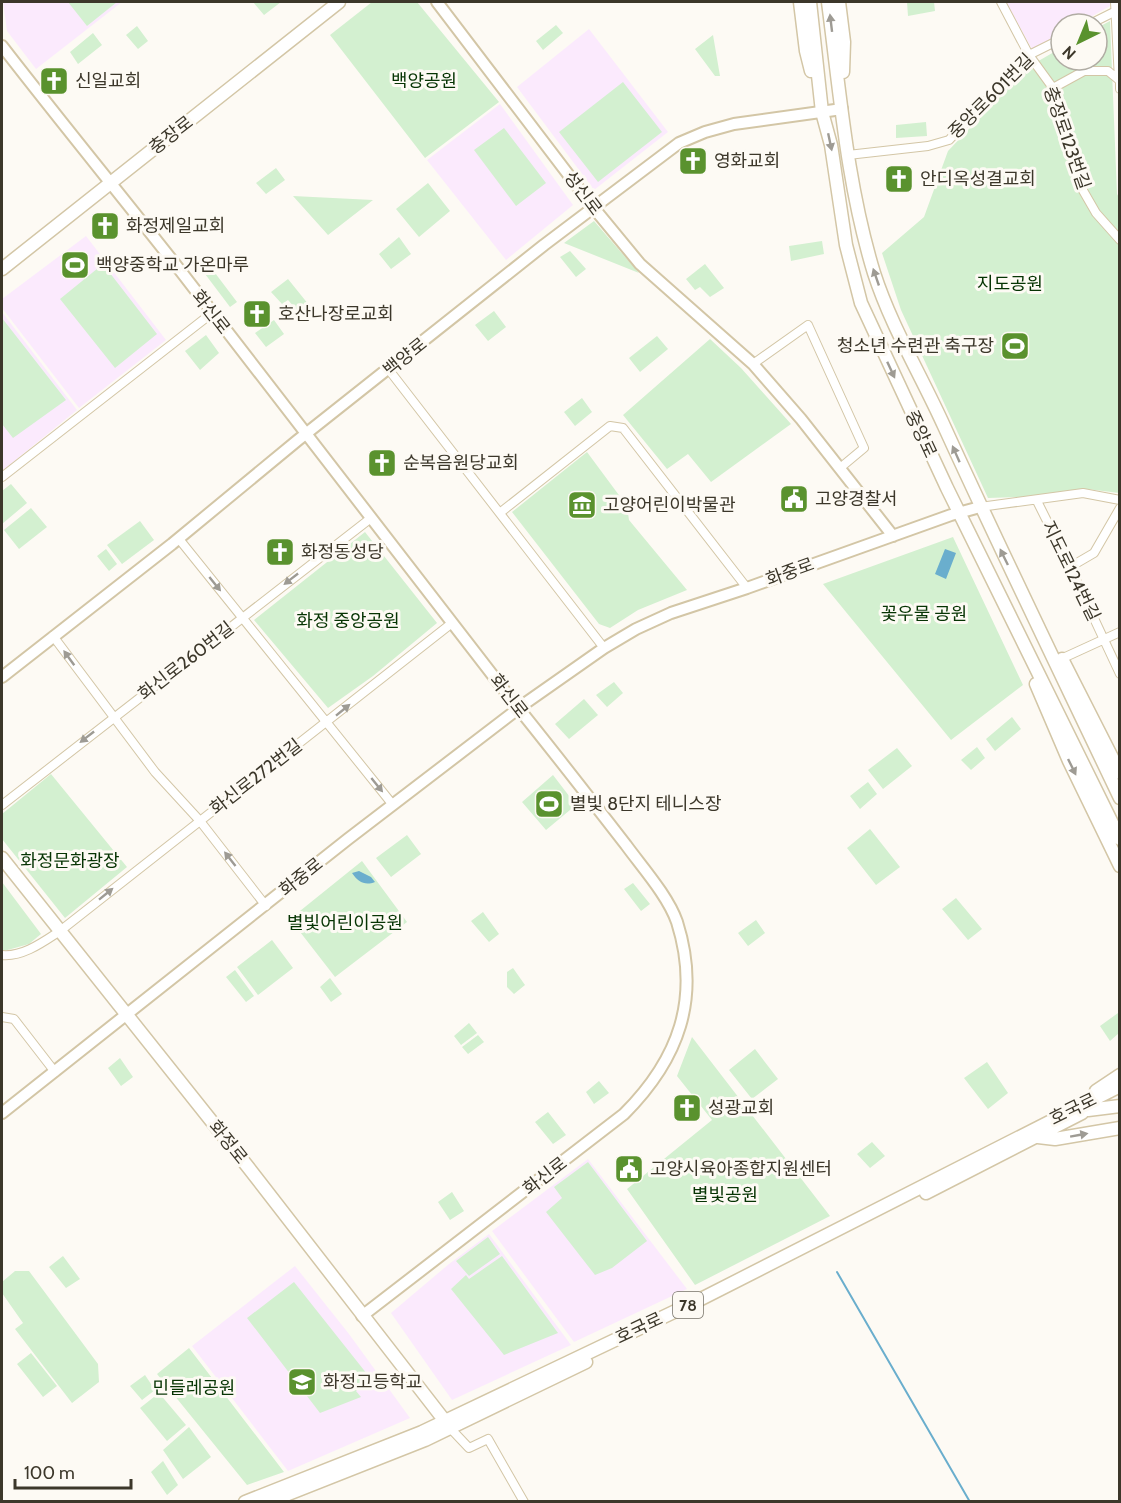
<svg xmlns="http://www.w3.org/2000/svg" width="1121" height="1503" font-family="Cabin,'Noto Sans KR',sans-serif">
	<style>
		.education { fill: #fbeafd }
		.green { fill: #d3f0d0 }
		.water { fill: #6aaecd }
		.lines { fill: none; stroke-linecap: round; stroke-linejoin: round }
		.stream { stroke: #6aaecd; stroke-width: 2 }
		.street-casing { stroke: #d3c6a6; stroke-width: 10 }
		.secondary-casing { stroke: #d3c6a6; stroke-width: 14 }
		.primary-casing { stroke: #d3c6a6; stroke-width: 15 }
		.street { stroke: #fff; stroke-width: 8 }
		.secondary { stroke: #fff; stroke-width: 10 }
		.primary { stroke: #fff; stroke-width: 12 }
		.oneway { fill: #9e9b94 }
		.labels { text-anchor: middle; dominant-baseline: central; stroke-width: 6; stroke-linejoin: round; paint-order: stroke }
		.shield { fill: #fdfaf4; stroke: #767267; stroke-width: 1.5 }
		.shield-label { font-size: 16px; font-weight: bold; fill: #3c372a }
		.poi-label { font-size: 18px; fill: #3c372a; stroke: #fdfaf4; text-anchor: start }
		.park-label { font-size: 18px; fill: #063403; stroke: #fdfaf4 }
		.street-label { font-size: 18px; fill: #3c372a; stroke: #fdfaf4 }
	</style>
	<rect width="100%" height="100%" fill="#fdfaf4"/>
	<!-- education -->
	<path class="education" d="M3 2H122L36 69 7 31Z
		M1006 2H1110V6L1078 24H1061V33L1032 49Z
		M589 29 668 132 594 190 517 87Z
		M500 104 573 205 506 260 427 160Z
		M86 236 166 340 79 408 2 308V299Z
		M2 312 77 410 2 471Z
		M588 1159 687 1289 574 1342 492 1231Z
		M489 1234 571 1345 452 1400 391 1313 449 1264Z
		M295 1266 349 1334 410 1418 288 1471 192 1346Z"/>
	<!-- green -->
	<path class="green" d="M68 2H117L87 26Z
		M253 2H281L264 15Z
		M372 2H417L499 102 425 158 330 35Z
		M907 2H934L935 11 908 16Z
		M1110 21 1117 194 1120 199 1119 493 1087 489 1022 497 988 498 901 310 882 253 924 217 948 151 1028 67 1061 48V60H1097V28Z
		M556 25 563 33 543 50 536 41Z
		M137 26 148 41 138 49 126 35Z
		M93 33 102 45 78 64 70 52Z
		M713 35 720 76H715L695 49Z
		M623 82 662 132 598 182 559 132Z
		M926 122 927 136 896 138V125Z
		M504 128 546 183 516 206 474 150Z
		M276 168 285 180 266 194 256 183Z
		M428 183 450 211 419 237 396 209Z
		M293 196 373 200 328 235Z
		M594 221 639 273 564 243Z
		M399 237 411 254 391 269 379 254Z
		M822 241 824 254 791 261 789 246Z
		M570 251 586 269 576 277 560 257Z
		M206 261 237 302 230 307 199 266Z
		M103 264 157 334 115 368 60 299Z
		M705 264 724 288 710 297 700 287 695 290 686 279Z
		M288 279 313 310 303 317 288 300 282 304 271 292Z
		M494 311 506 327 488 341 475 325Z
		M2 318 66 400 13 438 2 424Z
		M274 320 284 334 266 347 255 333Z
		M206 335 219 353 200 370 185 351Z
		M657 336 668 349 640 372 629 358Z
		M710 339 741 368 791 424 711 482 688 454 667 469 623 415Z
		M582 398 592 412 575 426 564 412Z
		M587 452 627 506 629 520 687 590 638 610 610 628 599 624 512 512Z
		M11 484 27 503 2 524V491Z
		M31 508 47 527 19 549 4 530Z
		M140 521 154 540 122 564 107 545Z
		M365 532 437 623 373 676 328 708 254 620Z
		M953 537 1023 685 951 740 823 584Z
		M106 549 117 564 109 571 97 556Z
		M614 682 623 693 607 707 596 695Z
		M584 699 598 715 569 739 555 724Z
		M1012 717 1021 729 995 751 986 739Z
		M977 747 985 758 971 770 961 760Z
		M897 748 912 766 883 789 868 770Z
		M51 774 127 867 65 918 2 839V814Z
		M553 775 576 805 546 830 522 802Z
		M868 782 877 794 860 809 850 796Z
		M870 829 900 867 876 885 847 848Z
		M407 835 421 854 391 877 376 858Z
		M362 861 407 922 335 977 290 919Z
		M2 882 41 934 29 944 4 951 2 950Z
		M633 883 650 904 641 911 624 889Z
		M956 898 982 929 968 940 942 909Z
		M483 912 499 934 489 942 471 921Z
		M756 920 765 933 748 946 738 933Z
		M272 940 293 968 258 995 237 967Z
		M513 968 525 985 514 994 507 987V972Z
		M235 970 254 996 246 1002 226 977Z
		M330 978 342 994 331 1002 320 987Z
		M1118 1013 1119 1033 1110 1041 1100 1026Z
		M469 1023 477 1033 461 1045 454 1036Z
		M478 1035 484 1042 468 1054 462 1047Z
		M692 1037 830 1216 695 1285 627 1189 712 1120 677 1076Z
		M755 1049 778 1079 752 1099 729 1070Z
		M120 1058 133 1077 121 1086 108 1068Z
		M987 1062 1008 1093 988 1109 964 1078Z
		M599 1081 609 1093 594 1104 586 1092Z
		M548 1112 566 1135 553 1144 535 1122Z
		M872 1142 885 1156 870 1168 857 1154Z
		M588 1162 647 1241 612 1268 595 1275 546 1212 562 1198 554 1187Z
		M452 1192 464 1211 450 1220 438 1202Z
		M488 1237 500 1254 469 1276 456 1261Z
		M63 1256 80 1279 66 1288 49 1267Z
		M502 1256 558 1333 504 1355 451 1289 466 1275 469 1279Z
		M15 1271H29L98 1364 99 1382 72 1403 15 1329 23 1323 2 1293V1282Z
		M294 1282 371 1379 356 1391 361 1397 320 1413 247 1318Z
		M189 1348 284 1472 247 1485 157 1374Z
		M31 1353 57 1386 43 1397 17 1364Z
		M145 1375 155 1390 142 1400 130 1386Z
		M159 1393 186 1425 167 1441 140 1408Z
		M189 1427 211 1457 183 1479 163 1450Z
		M163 1461 178 1485 167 1495 151 1472Z"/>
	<!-- water -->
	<path class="water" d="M945 549 956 553 946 579 935 574Z
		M359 871 371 877 375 882C365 886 358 882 352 873Z"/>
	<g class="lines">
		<!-- stream -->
		<path class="stream" d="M837 1272 970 1502"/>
		<!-- street casing -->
		<g class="street-casing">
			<path id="street" d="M1001 2 1029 55 1053 88 1063 117 1077 180 1096 213 1120 240
				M1115 2 1119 80
				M1090 24 1116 11
				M1120 80V89
				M1053 88 1084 71H1108L1119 80
				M848 155 928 146 949 140 1029 55 1061 39
				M753 364 808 325 864 448 840 468
				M389 370 604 648
				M2 477 212 313
				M1037 501 1070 567 1120 674
				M980 507 1083 493 1120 500
				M501 512 610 426 623 428 747 588
				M179 539 393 805
				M1070 567 1094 553 1120 508
				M53 636 155 772 200 821 266 906
				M1061 659 1120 632
				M2 805 371 518
				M2 955C23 957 43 942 60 931L452 623
				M2 1017 14 1019 55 1072
				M451 1429 469 1448 488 1439 524 1502"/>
		</g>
		<!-- secondary casing -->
		<g class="secondary-casing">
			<path id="secondary" d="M437 2 593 207 640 264 753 364 801 419 893 536
				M2 46C60 121 120 194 179 269 290 412 400 556 511 699 550 747 588 796 626 845 642 867 668 896 677 922 701 998 679 1059 624 1114L362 1316
				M2 677 172 544 298 440 544 245 679 143 705 132 734 124 842 109
				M2 1113 348 839 527 702 604 648 636 629 671 613 747 588 951 515 980 507"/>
		</g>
		<!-- primary casing -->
		<g class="primary-casing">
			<path id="primary" d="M800 2 806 51 811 71
				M810 2 822 112 831 145 846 245 861 303 947 488 1120 839
				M828 2C840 93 847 185 874 273 891 326 921 375 944 426 1001 551 1061 674 1120 798
				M839 2 844 42 843 72
				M2 269 339 2
				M1062 659 1120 773
				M1036 684 1069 761 1120 866
				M2 858 248 1167 448 1425
				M1096 1091 1120 1075
				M1088 1110 1120 1106
				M1038 1137 1055 1139 1120 1128
				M926 1193 1082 1113
				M245 1502 422 1432 701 1299 1120 1086
				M268 1502 425 1440 586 1362"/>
		</g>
		<!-- street -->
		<use href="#street" class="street"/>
		<!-- secondary -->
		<use href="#secondary" class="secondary"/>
		<!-- primary -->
		<use href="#primary" class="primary"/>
	</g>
	<!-- one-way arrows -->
	<defs><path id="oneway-solid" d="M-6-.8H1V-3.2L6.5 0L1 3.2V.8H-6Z" transform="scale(1.5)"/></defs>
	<g class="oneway">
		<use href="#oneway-solid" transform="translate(831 23) rotate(-97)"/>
		<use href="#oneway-solid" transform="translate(830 142) rotate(78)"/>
		<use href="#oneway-solid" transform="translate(876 277) rotate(-109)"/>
		<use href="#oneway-solid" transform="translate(891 370) rotate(65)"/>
		<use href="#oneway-solid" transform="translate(956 454) rotate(-114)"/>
		<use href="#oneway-solid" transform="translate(1004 557) rotate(-116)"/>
		<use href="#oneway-solid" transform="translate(291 579) rotate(142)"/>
		<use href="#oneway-solid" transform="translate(215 584) rotate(51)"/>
		<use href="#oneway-solid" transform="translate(69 658) rotate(-126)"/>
		<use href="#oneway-solid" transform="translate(343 710) rotate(-39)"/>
		<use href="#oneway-solid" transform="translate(87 737) rotate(142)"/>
		<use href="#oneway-solid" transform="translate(1072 767) rotate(64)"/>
		<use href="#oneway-solid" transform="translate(377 785) rotate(51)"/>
		<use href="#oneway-solid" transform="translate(230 859) rotate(-128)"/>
		<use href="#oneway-solid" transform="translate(106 894) rotate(-39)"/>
		<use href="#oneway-solid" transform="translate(1079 1135) rotate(-10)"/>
	</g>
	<!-- icons -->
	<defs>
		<g id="church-square" transform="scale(1.5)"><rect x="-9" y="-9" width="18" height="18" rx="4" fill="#5a922e" stroke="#fdfaf4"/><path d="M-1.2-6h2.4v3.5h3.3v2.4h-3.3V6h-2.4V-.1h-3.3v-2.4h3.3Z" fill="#fff"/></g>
		<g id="stadium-square" transform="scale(1.5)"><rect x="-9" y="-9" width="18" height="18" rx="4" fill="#5a922e" stroke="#fdfaf4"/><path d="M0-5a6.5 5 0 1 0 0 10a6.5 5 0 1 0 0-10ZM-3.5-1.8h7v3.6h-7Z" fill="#fff"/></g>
		<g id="civic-square" transform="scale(1.5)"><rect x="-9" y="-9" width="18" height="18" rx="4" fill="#5a922e" stroke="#fdfaf4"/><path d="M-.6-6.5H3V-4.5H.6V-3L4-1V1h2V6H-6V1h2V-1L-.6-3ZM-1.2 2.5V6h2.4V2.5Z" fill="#fff"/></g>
		<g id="museum-square" transform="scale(1.5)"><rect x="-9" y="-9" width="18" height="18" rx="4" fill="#5a922e" stroke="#fdfaf4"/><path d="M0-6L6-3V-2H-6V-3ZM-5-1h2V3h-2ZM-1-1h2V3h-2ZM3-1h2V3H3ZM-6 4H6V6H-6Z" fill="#fff"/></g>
		<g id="school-square" transform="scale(1.5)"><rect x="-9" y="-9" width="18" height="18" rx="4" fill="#5a922e" stroke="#fdfaf4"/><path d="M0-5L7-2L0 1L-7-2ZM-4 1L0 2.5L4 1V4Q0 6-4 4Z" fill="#fff"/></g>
	</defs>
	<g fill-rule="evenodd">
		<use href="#church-square" x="54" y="81"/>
		<use href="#church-square" x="693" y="161"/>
		<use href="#church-square" x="899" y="179"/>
		<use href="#church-square" x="105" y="226"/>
		<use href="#stadium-square" x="75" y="265"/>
		<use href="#church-square" x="257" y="314"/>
		<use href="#stadium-square" x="1015" y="346"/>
		<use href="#church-square" x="382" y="463"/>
		<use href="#civic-square" x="794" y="499"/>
		<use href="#museum-square" x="582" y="505"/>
		<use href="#church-square" x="280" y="552"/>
		<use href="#stadium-square" x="549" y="804"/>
		<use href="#church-square" x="687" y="1108"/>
		<use href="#civic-square" x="629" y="1169"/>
		<use href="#school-square" x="302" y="1382"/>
	</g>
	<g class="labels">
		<!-- shield labels -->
		<rect class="shield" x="673" y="1292" width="30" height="26" rx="4.5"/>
		<g class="shield-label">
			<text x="688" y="1305">78</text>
		</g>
		<!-- poi labels -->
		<g class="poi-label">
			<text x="75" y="81">신일교회</text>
			<text x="714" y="161">영화교회</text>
			<text x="920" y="179">안디옥성결교회</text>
			<text x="126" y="226">화정제일교회</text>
			<text x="96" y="265">백양중학교 가온마루</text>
			<text x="278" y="314">호산나장로교회</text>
			<text x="994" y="346" text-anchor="end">청소년 수련관 축구장</text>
			<text x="403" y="463">순복음원당교회</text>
			<text x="815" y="499">고양경찰서</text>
			<text x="603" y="505">고양어린이박물관</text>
			<text x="301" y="552">화정동성당</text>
			<text x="570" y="804">별빛 8단지 테니스장</text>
			<text x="708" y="1108">성광교회</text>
			<text x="650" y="1169">고양시육아종합지원센터</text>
			<text x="323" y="1382">화정고등학교</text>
		</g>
		<!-- park labels -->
		<g class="park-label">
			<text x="424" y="81">백양공원</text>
			<text x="1010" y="284">지도공원</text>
			<text x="924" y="614">꽃우물 공원</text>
			<text x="348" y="621">화정 중앙공원</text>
			<text x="70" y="861">화정문화광장</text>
			<text x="345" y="923">별빛어린이공원</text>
			<text x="725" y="1195">별빛공원</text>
			<text x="194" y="1388">민들레공원</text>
		</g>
		<!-- street labels -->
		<g class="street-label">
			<text transform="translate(991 96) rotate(-45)">중앙로601번길</text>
			<text transform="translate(171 135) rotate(-38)">충장로</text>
			<text transform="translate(1067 138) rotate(71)">충장로123번길</text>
			<text transform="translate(583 193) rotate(53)">성신로</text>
			<text transform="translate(211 312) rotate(52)">화신로</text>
			<text transform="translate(405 357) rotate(-39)">백양로</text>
			<text transform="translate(921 434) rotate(65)">중앙로</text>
			<text transform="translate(1071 571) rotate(64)">지도로124번길</text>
			<text transform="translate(790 572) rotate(-20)">화중로</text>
			<text transform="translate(186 661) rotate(-38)">화신로260번길</text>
			<text transform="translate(509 696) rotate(52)">화신로</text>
			<text transform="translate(256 777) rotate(-38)">화신로272번길</text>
			<text transform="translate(301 877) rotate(-39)">화중로</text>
			<text transform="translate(1073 1109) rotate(-26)">호국로</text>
			<text transform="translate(228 1142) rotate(51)">화정로</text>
			<text transform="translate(545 1176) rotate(-38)">화신로</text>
			<text transform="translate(639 1328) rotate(-25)">호국로</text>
		</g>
	</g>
	<!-- border -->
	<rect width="1121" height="1503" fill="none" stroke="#3c372a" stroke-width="6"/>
	<!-- north arrow -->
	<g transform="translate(1079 42) rotate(223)"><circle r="28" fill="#fdfaf4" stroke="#b0aca3" stroke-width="1.5"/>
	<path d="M0-4.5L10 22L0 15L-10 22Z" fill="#5a922e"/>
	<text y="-9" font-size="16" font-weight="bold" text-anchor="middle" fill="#3c372a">N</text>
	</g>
	<!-- scale -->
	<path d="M15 1479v9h116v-9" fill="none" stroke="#3c372a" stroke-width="3"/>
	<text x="24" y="1479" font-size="18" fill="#3c372a" stroke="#fdfaf4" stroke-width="4.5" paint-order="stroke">100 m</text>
</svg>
